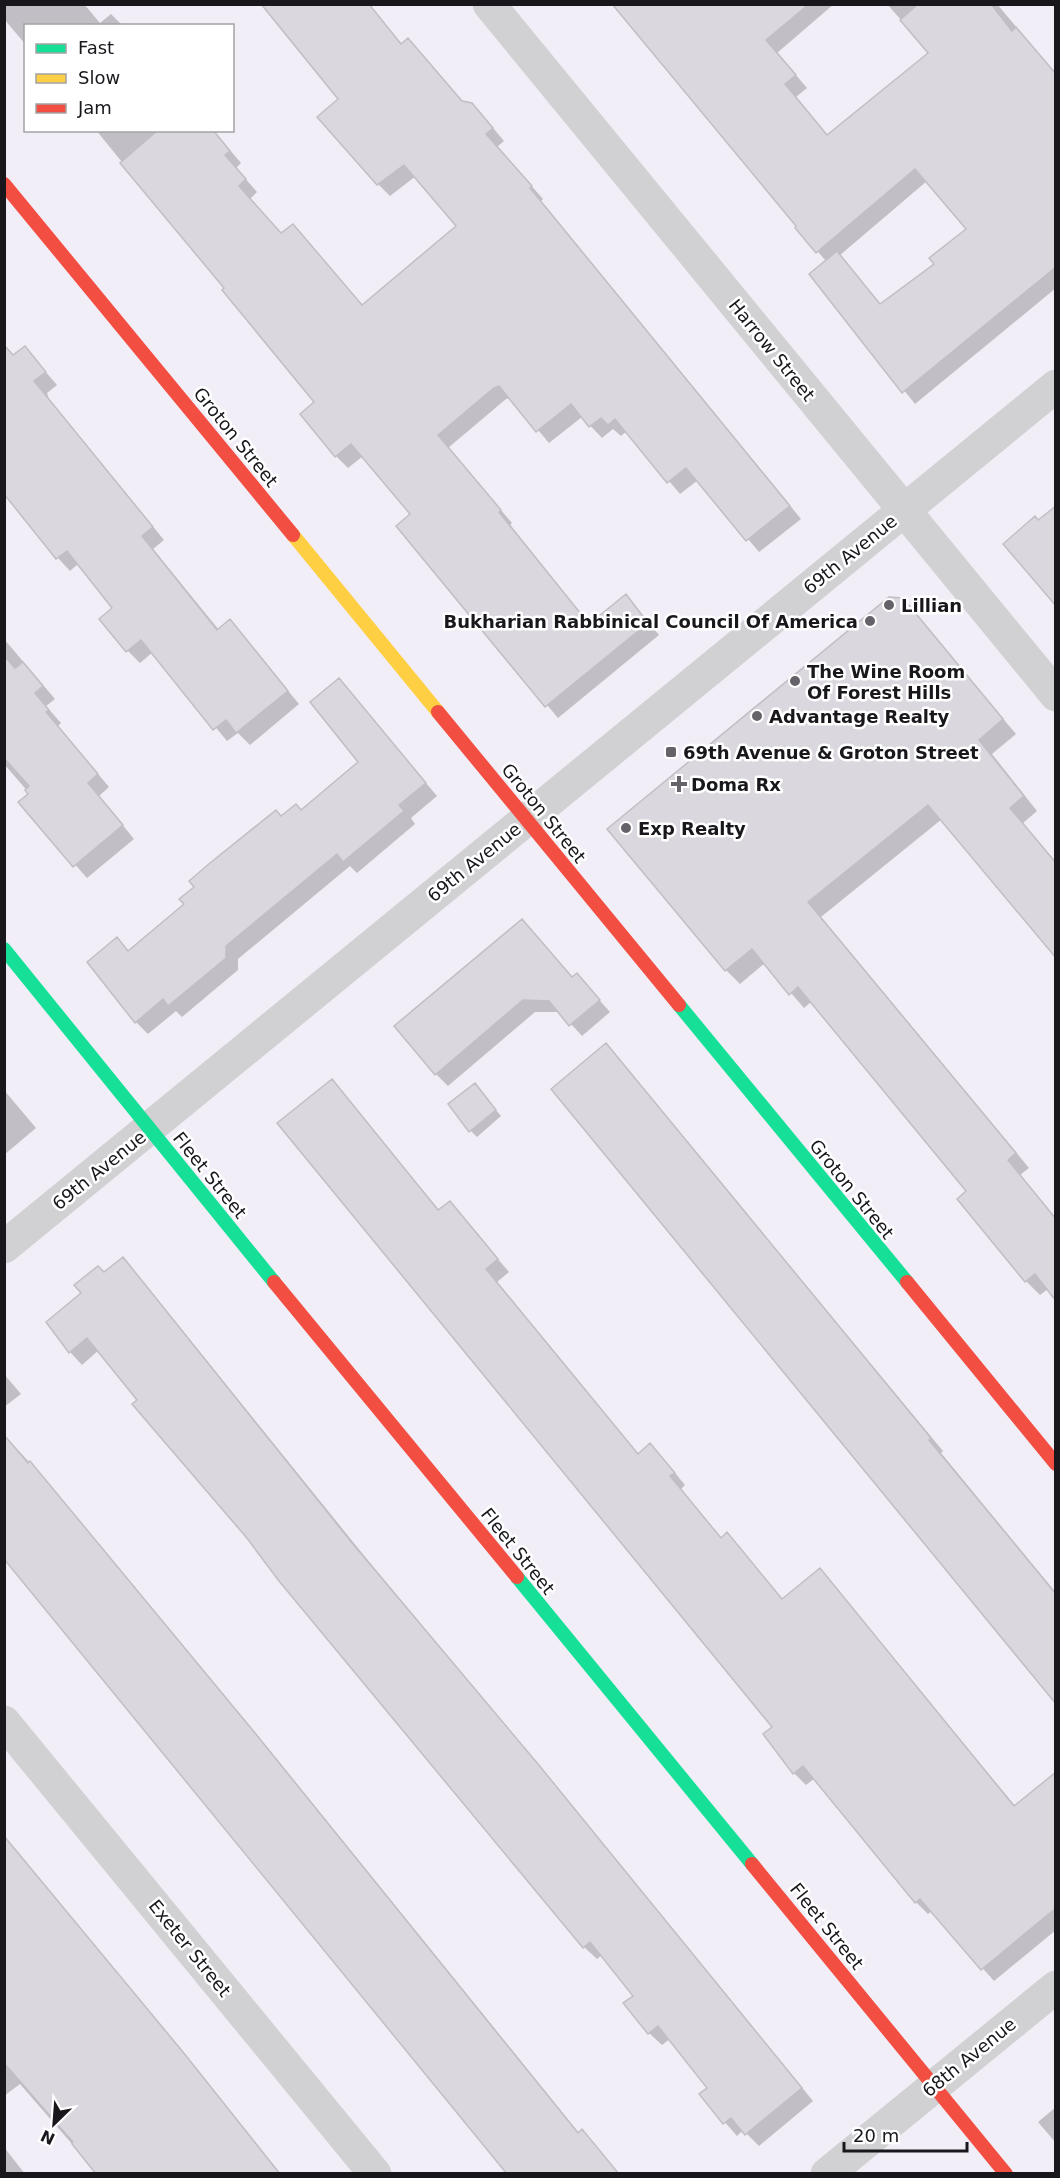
<svg xmlns="http://www.w3.org/2000/svg" width="1060" height="2178" font-family="'DejaVu Sans',sans-serif">
	<style>
		.shadow { fill: #0003; fill-rule: evenodd }
		.building { fill: #dad7de; stroke: #c1bec5; stroke-width: 1.5 }
		.lines { fill: none; stroke-linecap: round; stroke-linejoin: round }
		.street { stroke: #d1d0d2; stroke-width: 33 }
		.fast { stroke: #16e098; stroke-width: 14 }
		.slow { stroke: #ffcf43; stroke-width: 14 }
		.jam { stroke: #f24e42; stroke-width: 14 }
		.poi-dot { fill: #656269; stroke: #fff; stroke-width: 2 }
		.labels { text-anchor: middle; dominant-baseline: central; stroke-width: 5; stroke-linejoin: round; paint-order: stroke }
		.street-label { font-size: 18px; fill: #19161c; stroke: #fff }
		.poi-label { font-size: 18px; font-weight: bold; fill: #19161c; stroke: #fff; text-anchor: start }
	</style>
	<rect width="100%" height="100%" fill="#f2eef7"/>
	<!-- shadow -->
	<path class="shadow" d="M4 4H84L100 23 111 14 123 26H26V45L4 19Z
		M262 4H369L402 45 463 103 471 104 484 117 504 141 497 147 543 199 541 201 801 519 759 552 698 480 680 494 627 431 621 436 613 429 602 438 582 417 549 443 511 398 506 399 448 448 512 523 510 525 590 625 626 596 659 635 558 718 398 526 412 515 363 456 348 468 336 456 316 402 96 130H213L241 163 236 168 257 192 250 199 282 235 363 306 458 226 416 176 390 196 378 184 340 99Z
		M756 4H834L777 53 807 88 796 97 828 136 930 53 887 4H997L1056 74V288L915 404 811 274 826 261 797 228ZM927 181 968 229 936 264 881 305 839 256Z
		M25 348 57 385 47 393 49 399 164 540 153 549 219 630 230 621 299 704 250 745 238 733 227 741 153 652 140 663 128 651 114 608 79 563 70 571 58 558 4 493 11 353 14 356Z
		M902 599 1016 734 992 754 1037 811 1023 823 1056 862V956L942 819 821 917 1029 1168 1020 1175 1056 1218V1298L1048 1289 1040 1295 1026 1281 959 1199 968 1191 812 1001 804 1008 765 963 740 984 726 970Z
		M4 639 55 699 46 706 61 723 58 726 109 787 99 796 134 839 87 878 20 802 30 794 4 764Z
		M339 680 437 796 411 818 415 824 357 873 350 866 238 959V970L182 1017 176 1011 148 1034 136 1022 117 939 129 952 282 818 301 811 360 762Z
		M522 921 573 978 577 975 610 1012 582 1036 560 1012H535L448 1086 436 1074Z
		M606 1045 943 1451 941 1453 1056 1593V1694Z
		M332 1081 440 1211 450 1203 509 1272 497 1282 639 1455 650 1445 662 1457 685 1485 681 1489 722 1539 727 1534 739 1546 783 1600 820 1570 1016 1807 1044 1898 1056 1912V1930L994 1981 932 1911 928 1914 916 1902 815 1778 806 1785 794 1773 774 1727Z
		M4 1090 36 1128 4 1155Z
		M480 1091 501 1116 477 1137 471 1131Z
		M135 1272 366 1558 550 1779 813 2101 759 2146 743 2130 737 2136 701 2095 709 2088 670 2039 662 2045 649 2033 626 2004 635 1996 602 1955 597 1959 584 1947 280 1580 99 1350 82 1365 70 1352 104 1274Z
		M4 1374 21 1394 4 1407Z
		M4 1435 42 1476 267 1747 579 2133 582 2131 594 2144 619 2174H511L4 1555Z
		M4 1836 281 2174H98L20 2084 4 2096Z
		M1056 2107V2143L1038 2122Z
		M4 2147 25 2174H4Z"/>
	<!-- building -->
	<path class="building" d="M261 4H369L401 44 408 38 462 101 472 103 493 128 486 134 532 186 530 188 790 506 746 541 686 468 667 483 615 419 608 425 601 418 589 427 571 404 536 432 499 386 494 388 438 435 501 510 499 512 589 624 626 594 648 623 545 707 396 526 410 514 351 444 335 457 300 414 314 402 222 290 224 288 120 163 158 130H213L230 151 225 155 246 179 239 186 281 233 293 224 362 305 456 226 404 165 377 185 317 117 338 99Z
		M612 4H809L766 40 796 75 785 84 827 135 928 53 900 20 918 4H991L1012 31 1016 27 1056 74V267L902 393 809 274 837 251 880 304 934 264 929 258 966 229 915 169 816 253 795 228 796 226Z
		M4 345 13 355 25 346 46 372 34 381 153 527 142 536 217 630 230 619 288 691 236 733 226 720 213 730 141 640 126 652 99 619 112 608 67 551 56 559 4 494Z
		M1056 506V606L1003 544 1035 516 1038 520Z
		M889 597 903 598 1003 719 979 740 1024 796 1010 808 1056 863V958L928 805 808 902 1016 1153 1008 1160 1056 1219V1301L1035 1274 1025 1282 957 1199 966 1191 798 987 789 995 752 949 725 971 607 829Z
		M4 656 15 668 23 662 43 686 35 693 49 710 46 712 98 774 88 783 123 825 73 867 18 802 28 794 25 790 29 786 4 758Z
		M339 678 426 783 399 805 404 811 343 862 337 854 226 946V958L219 964 168 1006 163 999 135 1023 87 962 117 937 128 951 184 904 179 899 194 887 189 881 210 863 276 810 281 816 296 804 301 810 358 762 310 702Z
		M522 919 572 977 577 973 600 1000 569 1026 549 1001 523 1000 435 1075 394 1026Z
		M606 1043 931 1438 929 1440 1056 1594V1704L551 1089Z
		M332 1079 438 1210 450 1201 498 1259 486 1269 638 1454 650 1443 675 1473 670 1476 721 1538 727 1532 782 1599 820 1568 1014 1806 1056 1772V1908L981 1970 920 1899 915 1903 803 1766 793 1774 763 1734 772 1727 277 1123Z
		M475 1083 496 1110 469 1132 448 1104Z
		M123 1257 353 1544 538 1764 802 2088 745 2135 731 2118 723 2124 699 2094 707 2088 658 2026 648 2034 623 2003 633 1996 590 1942 583 1948 279 1581 246 1537 132 1404 137 1400 87 1338 69 1353 46 1322 81 1293 74 1285 98 1266 104 1272Z
		M4 1435 28 1463 30 1461 255 1733 578 2133 582 2129 619 2174H507L4 1559Z
		M4 1836 183 2052 280 2174H96L72 2144 73 2142 4 2063Z"/>
	<g class="lines">
		<!-- street -->
		<path class="street" d="M489 4 1056 695
			M4 1247 1056 386
			M4 1722 375 2174
			M827 2174 1056 1987"/>
		<!-- fast -->
		<path class="fast" d="M4 949 274 1282
			M679 1005 907 1282
			M517 1577 752 1864"/>
		<!-- slow -->
		<path class="slow" d="M293 535 438 712"/>
		<!-- jam -->
		<path class="jam" d="M4 184 293 535
			M438 712 679 1005
			M274 1282 517 1577
			M907 1282 1056 1464
			M752 1864 1006 2174"/>
	</g>
	<!-- markers -->
	<g class="poi-dot">
		<circle cx="889" cy="605" r="6"/>
		<circle cx="870" cy="621" r="6"/>
		<circle cx="795" cy="681" r="6"/>
		<circle cx="757" cy="716" r="6"/>
		<rect x="665" y="746" width="12" height="12" rx="3"/>
		<path d="M676 775h6v6h6v6h-6v6h-6v-6h-6v-6h6z"/>
		<circle cx="626" cy="828" r="6"/>
	</g>
	<g class="labels">
		<!-- street labels -->
		<g class="street-label">
			<text transform="translate(772 350) rotate(51)">Harrow Street</text>
			<text transform="translate(236 437) rotate(51)">Groton Street</text>
			<text transform="translate(850 554) rotate(-39)">69th Avenue</text>
			<text transform="translate(544 813) rotate(51)">Groton Street</text>
			<text transform="translate(474 862) rotate(-39)">69th Avenue</text>
			<text transform="translate(99 1170) rotate(-39)">69th Avenue</text>
			<text transform="translate(210 1175) rotate(51)">Fleet Street</text>
			<text transform="translate(852 1189) rotate(51)">Groton Street</text>
			<text transform="translate(518 1551) rotate(51)">Fleet Street</text>
			<text transform="translate(827 1926) rotate(51)">Fleet Street</text>
			<text transform="translate(190 1948) rotate(51)">Exeter Street</text>
			<text transform="translate(969 2057) rotate(-39)">68th Avenue</text>
		</g>
		<!-- poi labels -->
		<g class="poi-label">
			<text x="901" y="605">Lillian</text>
			<text x="858" y="621" text-anchor="end">Bukharian Rabbinical Council Of America</text>
			<text x="807" y="671">The Wine Room<tspan x="807" dy="21">Of Forest Hills</tspan></text>
			<text x="769" y="716">Advantage Realty</text>
			<text x="683" y="752">69th Avenue &amp; Groton Street</text>
			<text x="691" y="784">Doma Rx</text>
			<text x="638" y="828">Exp Realty</text>
		</g>
	</g>
	<!-- border -->
	<rect width="1060" height="2178" fill="none" stroke="#19161c" stroke-width="12"/>
	<!-- legend -->
	<rect x="24" y="24" width="210" height="108" fill="#ffffff" stroke="#a3a2a4" stroke-width="1.5"/>
	<rect x="36" y="44" width="30" height="9" fill="#16e098" stroke="#a3a2a4" stroke-width="1.5"/>
	<text x="78" y="54" font-size="18" fill="#19161c">Fast</text>
	<rect x="36" y="74" width="30" height="9" fill="#ffcf43" stroke="#a3a2a4" stroke-width="1.5"/>
	<text x="78" y="84" font-size="18" fill="#19161c">Slow</text>
	<rect x="36" y="104" width="30" height="9" fill="#f24e42" stroke="#a3a2a4" stroke-width="1.5"/>
	<text x="78" y="114" font-size="18" fill="#19161c">Jam</text>
	<!-- north arrow -->
	<g transform="translate(54 2124) rotate(205)" stroke="#ffffff" stroke-width="4.5" paint-order="stroke">
	<path d="M0-4.5L10 22L0 15L-10 22Z" fill="#19161c"/>
	<text y="-9" font-size="16" font-weight="bold" text-anchor="middle" fill="#19161c">N</text>
	</g>
	<!-- scale -->
	<path d="M844 2142v9h123v-9" fill="none" stroke="#19161c" stroke-width="3"/>
	<text x="853" y="2142" font-size="18" fill="#19161c" stroke="#ffffff" stroke-width="4.5" paint-order="stroke">20 m</text>
</svg>
